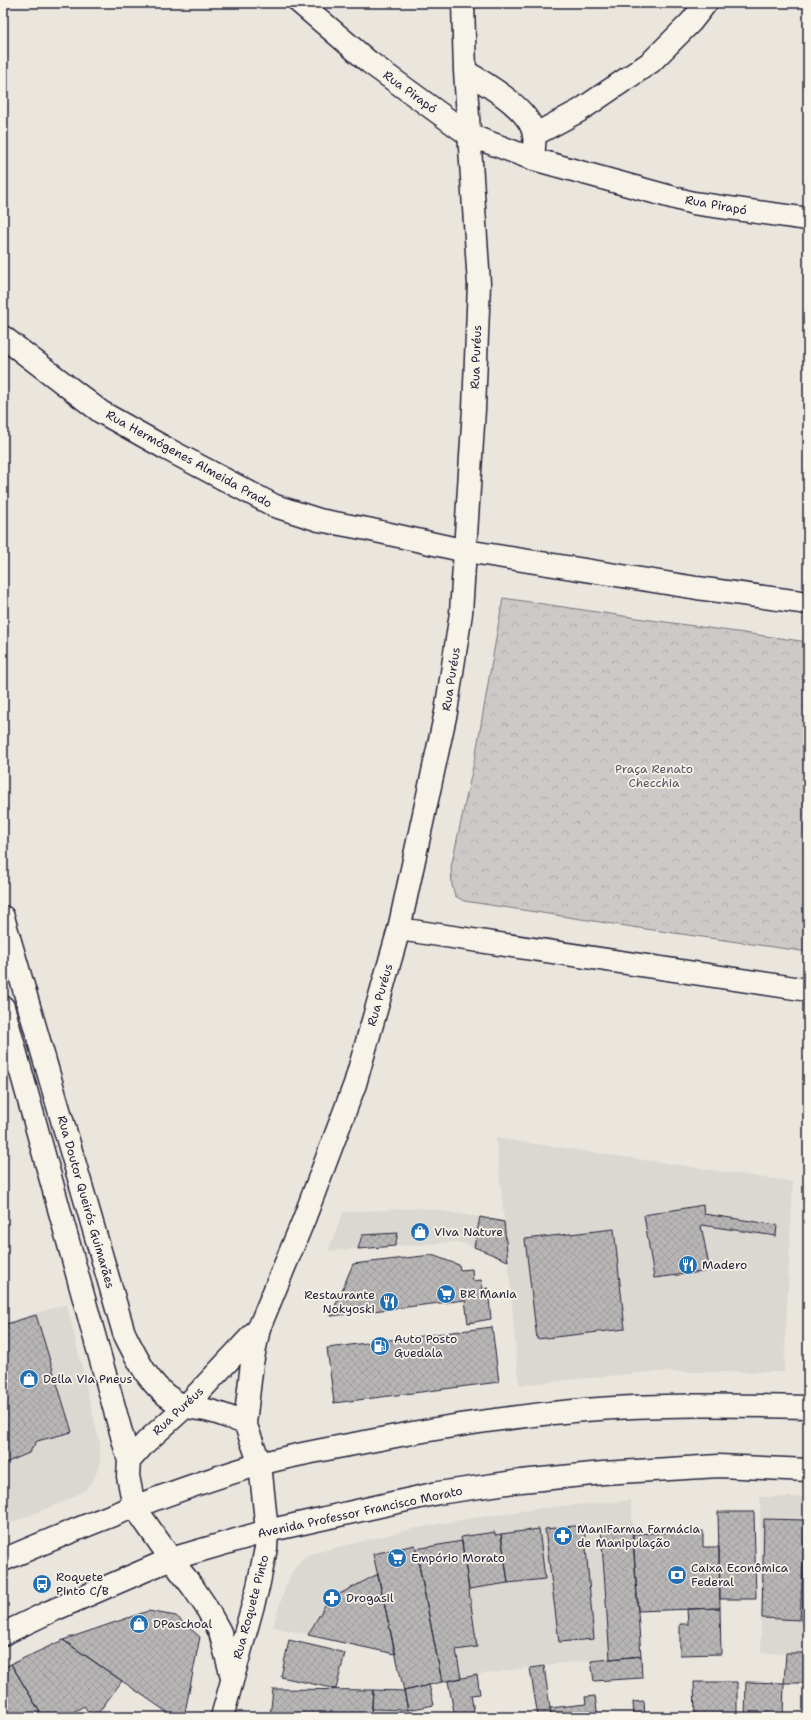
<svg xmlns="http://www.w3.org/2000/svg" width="811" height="1720" font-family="'Shantell Sans',sans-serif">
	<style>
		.built { fill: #dbd8d2 }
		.park { fill: url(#park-crowns); stroke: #787680 }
		.building { fill: url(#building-cross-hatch); stroke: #22223b }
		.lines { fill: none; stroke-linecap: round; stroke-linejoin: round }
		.minor-casing { stroke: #22223b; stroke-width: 25 }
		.highway-casing { stroke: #22223b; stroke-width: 25 }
		.minor { stroke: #f7f3e8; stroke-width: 22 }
		.highway { stroke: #f7f3e8; stroke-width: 22 }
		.labels { text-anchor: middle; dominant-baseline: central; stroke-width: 3.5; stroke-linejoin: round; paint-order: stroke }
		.street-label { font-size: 12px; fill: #22223b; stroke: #f7f3e8 }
		.park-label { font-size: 12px; fill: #555465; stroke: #f7f3e8 }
		.poi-label { font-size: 12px; fill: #22223b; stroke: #f7f3e8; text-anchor: start }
	</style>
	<defs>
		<pattern id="park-crowns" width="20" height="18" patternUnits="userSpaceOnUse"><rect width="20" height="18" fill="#cdc9c6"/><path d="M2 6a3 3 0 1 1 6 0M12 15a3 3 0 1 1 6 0" fill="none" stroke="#b0acab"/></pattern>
		<pattern id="building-cross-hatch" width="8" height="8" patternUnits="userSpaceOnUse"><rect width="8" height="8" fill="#b8b6b5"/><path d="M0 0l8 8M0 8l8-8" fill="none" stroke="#9e9c9d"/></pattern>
	</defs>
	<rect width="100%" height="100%" fill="#eae6de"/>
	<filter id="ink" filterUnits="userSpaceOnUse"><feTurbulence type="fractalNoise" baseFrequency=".025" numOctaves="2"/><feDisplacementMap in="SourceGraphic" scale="8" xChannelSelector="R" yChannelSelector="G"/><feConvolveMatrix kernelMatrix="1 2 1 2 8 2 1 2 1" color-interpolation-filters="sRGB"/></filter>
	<g filter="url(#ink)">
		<!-- built -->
		<path class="built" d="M496 1138 793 1182 784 1372H650L519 1385 508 1261 474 1247 457 1242 328 1251 343 1212 423 1208 504 1221Z
			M67 1304 100 1444V1464L93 1481 85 1490 68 1500 3 1526V1323Z
			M760 1497H808V1653H761Z
			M631 1500 641 1656 562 1663 477 1675 404 1691 395 1654 273 1627 285 1587 292 1572 301 1560 310 1554 412 1529 460 1520 542 1508Z"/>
		<!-- park -->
		<path class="park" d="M503 598 644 619 808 642V952L639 928 464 901 455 896 452 885 451 867 476 753Z"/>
		<!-- building -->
		<path class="building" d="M703 1205 704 1214 777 1225 776 1236 701 1225 710 1271 654 1278 644 1215Z
			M480 1217 504 1222 508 1261 474 1247Z
			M614 1229 625 1329 537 1339 525 1239Z
			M398 1233 395 1246 358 1249 362 1235Z
			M432 1255 459 1265 460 1270 472 1269 473 1281 481 1280 483 1289 488 1288 491 1319 468 1323 465 1300 331 1316 353 1264Z
			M36 1315 72 1432 37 1441 29 1453 3 1464V1325Z
			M492 1327 499 1382 334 1403 327 1348Z
			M718 1512H754L756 1599H720Z
			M764 1519 805 1520 800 1620 762 1618Z
			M584 1525 594 1639 559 1642 545 1529Z
			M632 1526 641 1656 610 1659 601 1529Z
			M539 1529 545 1579 508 1583 501 1534Z
			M703 1531V1547H719L720 1608 638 1611 633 1534Z
			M495 1532V1535L501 1534 508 1583 469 1589 461 1537Z
			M462 1541 477 1647 456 1650 461 1678 442 1682 416 1549Z
			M415 1545 442 1682 404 1691 373 1554Z
			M805 1547H808V1621H802Z
			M378 1574 395 1654 308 1635 328 1600Z
			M720 1608 721 1654 680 1655V1624H688L687 1609Z
			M148 1611 176 1616 200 1637 184 1717H174L63 1640Z
			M63 1640 122 1681 95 1717H92L84 1706 65 1717H43L11 1664Z
			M289 1640 345 1653 336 1689 281 1677Z
			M786 1653H806L805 1683H784Z
			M641 1656 642 1678 594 1681 591 1661Z
			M11 1664 43 1717H3V1668Z
			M544 1666 550 1708 551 1717H538L530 1668Z
			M477 1675 480 1694 471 1695 475 1717H455L448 1681Z
			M694 1682H737V1717H695Z
			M746 1682 784 1683 783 1717H745Z
			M429 1685 434 1705 408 1710 404 1691Z
			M273 1689 373 1690 371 1717H270Z
			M373 1690 404 1691 408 1710 372 1709Z
			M595 1696 598 1717H551L550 1708 586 1704 585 1697Z
			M644 1701 645 1717H634L633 1702Z"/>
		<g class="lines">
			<!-- minor casing -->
			<g class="minor-casing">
				<path id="minor" d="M300 3 369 62 469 135 533 159 693 203 808 219
					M465 71C485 84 532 109 534 136 535 140 534 144 534 148
					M534 135 579 111 651 62 691 22 706 3
					M3 337 101 412 167 449 275 506 319 520 367 529 466 551 697 588 808 603
					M3 917 124 1333C138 1361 153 1394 185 1406 193 1409 202 1409 210 1411 222 1414 233 1419 245 1423
					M399 929 808 990
					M3 1007 129 1461
					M232 1677 220 1632 205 1605 192 1586 171 1559 134 1506 128 1476 129 1461 146 1442 186 1406 259 1328
					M222 1717 258 1587 266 1548 267 1531 260 1464 245 1423 252 1363 259 1328 304 1219 355 1084 399 929 446 712 461 613 474 409 479 284 465 71 463 3"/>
			</g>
			<!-- highway casing -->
			<g class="highway-casing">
				<path id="highway" d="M3 1560C87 1524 172 1490 260 1464 296 1454 333 1448 370 1441 440 1427 512 1416 584 1410 658 1404 733 1405 808 1407
					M3 1634 49 1612 171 1559 267 1531 438 1493 521 1481 603 1473 719 1466 808 1470"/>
			</g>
			<!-- minor -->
			<use href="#minor" class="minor"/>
			<!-- highway -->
			<use href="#highway" class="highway"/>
		</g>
	</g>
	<!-- icons -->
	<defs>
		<g id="shop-disc" transform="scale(1)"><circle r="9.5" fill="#1f6fb2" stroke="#f7f3e8"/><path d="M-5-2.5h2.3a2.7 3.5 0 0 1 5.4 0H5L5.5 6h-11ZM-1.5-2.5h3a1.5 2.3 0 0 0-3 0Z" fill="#fff"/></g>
		<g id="restaurant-disc" transform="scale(1)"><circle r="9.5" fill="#1f6fb2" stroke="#f7f3e8"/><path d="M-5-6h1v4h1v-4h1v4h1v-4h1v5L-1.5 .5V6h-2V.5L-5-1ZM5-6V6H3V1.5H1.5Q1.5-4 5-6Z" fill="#fff"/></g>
		<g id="supermarket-disc" transform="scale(1)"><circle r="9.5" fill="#1f6fb2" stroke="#f7f3e8"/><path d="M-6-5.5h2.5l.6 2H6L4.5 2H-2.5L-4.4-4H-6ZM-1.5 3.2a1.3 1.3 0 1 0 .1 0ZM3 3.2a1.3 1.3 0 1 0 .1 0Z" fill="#fff"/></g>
		<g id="fuel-disc" transform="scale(1)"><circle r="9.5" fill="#1f6fb2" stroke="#f7f3e8"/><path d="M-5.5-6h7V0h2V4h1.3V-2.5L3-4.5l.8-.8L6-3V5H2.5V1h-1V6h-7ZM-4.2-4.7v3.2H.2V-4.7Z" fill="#fff"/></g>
		<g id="pharmacy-disc" transform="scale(1)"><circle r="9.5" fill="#1f6fb2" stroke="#f7f3e8"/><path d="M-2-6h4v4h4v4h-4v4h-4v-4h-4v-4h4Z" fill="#fff"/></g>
		<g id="bank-disc" transform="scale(1)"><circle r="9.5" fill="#1f6fb2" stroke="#f7f3e8"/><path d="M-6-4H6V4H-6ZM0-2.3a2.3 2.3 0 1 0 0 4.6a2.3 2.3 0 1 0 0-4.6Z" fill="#fff"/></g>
		<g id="bus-disc" transform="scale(1)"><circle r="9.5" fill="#1f6fb2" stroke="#f7f3e8"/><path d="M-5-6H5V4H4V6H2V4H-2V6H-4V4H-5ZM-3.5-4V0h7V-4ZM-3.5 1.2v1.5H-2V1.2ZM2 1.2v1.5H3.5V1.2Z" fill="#fff"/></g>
	</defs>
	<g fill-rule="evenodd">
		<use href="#shop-disc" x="420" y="1232"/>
		<use href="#restaurant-disc" x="688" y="1265"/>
		<use href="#supermarket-disc" x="446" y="1294"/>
		<use href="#restaurant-disc" x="389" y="1302"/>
		<use href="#fuel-disc" x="380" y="1346"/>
		<use href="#shop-disc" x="29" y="1379"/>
		<use href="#pharmacy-disc" x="563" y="1536"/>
		<use href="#supermarket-disc" x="397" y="1558"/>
		<use href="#bank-disc" x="677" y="1575"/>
		<use href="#bus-disc" x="42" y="1584"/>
		<use href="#pharmacy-disc" x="332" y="1598"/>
		<use href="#shop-disc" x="139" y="1624"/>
	</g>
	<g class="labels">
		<!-- street labels -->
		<g class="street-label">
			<text transform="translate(410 92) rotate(36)">Rua Pirapó</text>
			<text transform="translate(716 205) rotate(10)">Rua Pirapó</text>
			<text transform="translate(476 357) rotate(-88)">Rua Puréus</text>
			<text transform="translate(189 459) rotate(29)">Rua Hermógenes Almeida Prado</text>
			<text transform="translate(451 679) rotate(-81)">Rua Puréus</text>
			<text transform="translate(380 995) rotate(-74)">Rua Puréus</text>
			<text transform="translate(86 1202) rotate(74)">Rua Doutor Queirós Guimarães</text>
			<text transform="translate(178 1411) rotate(-43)">Rua Puréus</text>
			<text transform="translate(360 1512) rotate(-12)">Avenida Professor Francisco Morato</text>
			<text transform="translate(251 1607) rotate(-75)">Rua Roquete Pinto</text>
		</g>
		<!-- park labels -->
		<g class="park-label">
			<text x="654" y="769">Praça Renato<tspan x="654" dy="14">Checchia</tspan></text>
		</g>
		<!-- poi labels -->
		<g class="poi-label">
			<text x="434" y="1232">Viva Nature</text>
			<text x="702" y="1265">Madero</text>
			<text x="460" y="1294">BR Mania</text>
			<text x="375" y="1295" text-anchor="end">Restaurante<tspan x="375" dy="14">Nokyoski</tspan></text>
			<text x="394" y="1339">Auto Posto<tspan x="394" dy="14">Guedala</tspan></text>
			<text x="43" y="1379">Della Via Pneus</text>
			<text x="577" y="1529">ManiFarma Farmácia<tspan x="577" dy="14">de Manipulação</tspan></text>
			<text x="411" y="1558">Empório Morato</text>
			<text x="691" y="1568">Caixa Econômica<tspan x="691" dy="14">Federal</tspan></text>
			<text x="56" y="1577">Roquete<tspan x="56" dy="14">Pinto C/B</tspan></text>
			<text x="346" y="1598">Drogasil</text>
			<text x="153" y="1624">DPaschoal</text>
		</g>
	</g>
	<!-- margin -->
	<rect width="811" height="1720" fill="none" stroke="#f7f3e8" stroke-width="16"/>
	<rect x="8" y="8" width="795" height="1704" fill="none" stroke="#22223b" stroke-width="1.5" filter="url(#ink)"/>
</svg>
